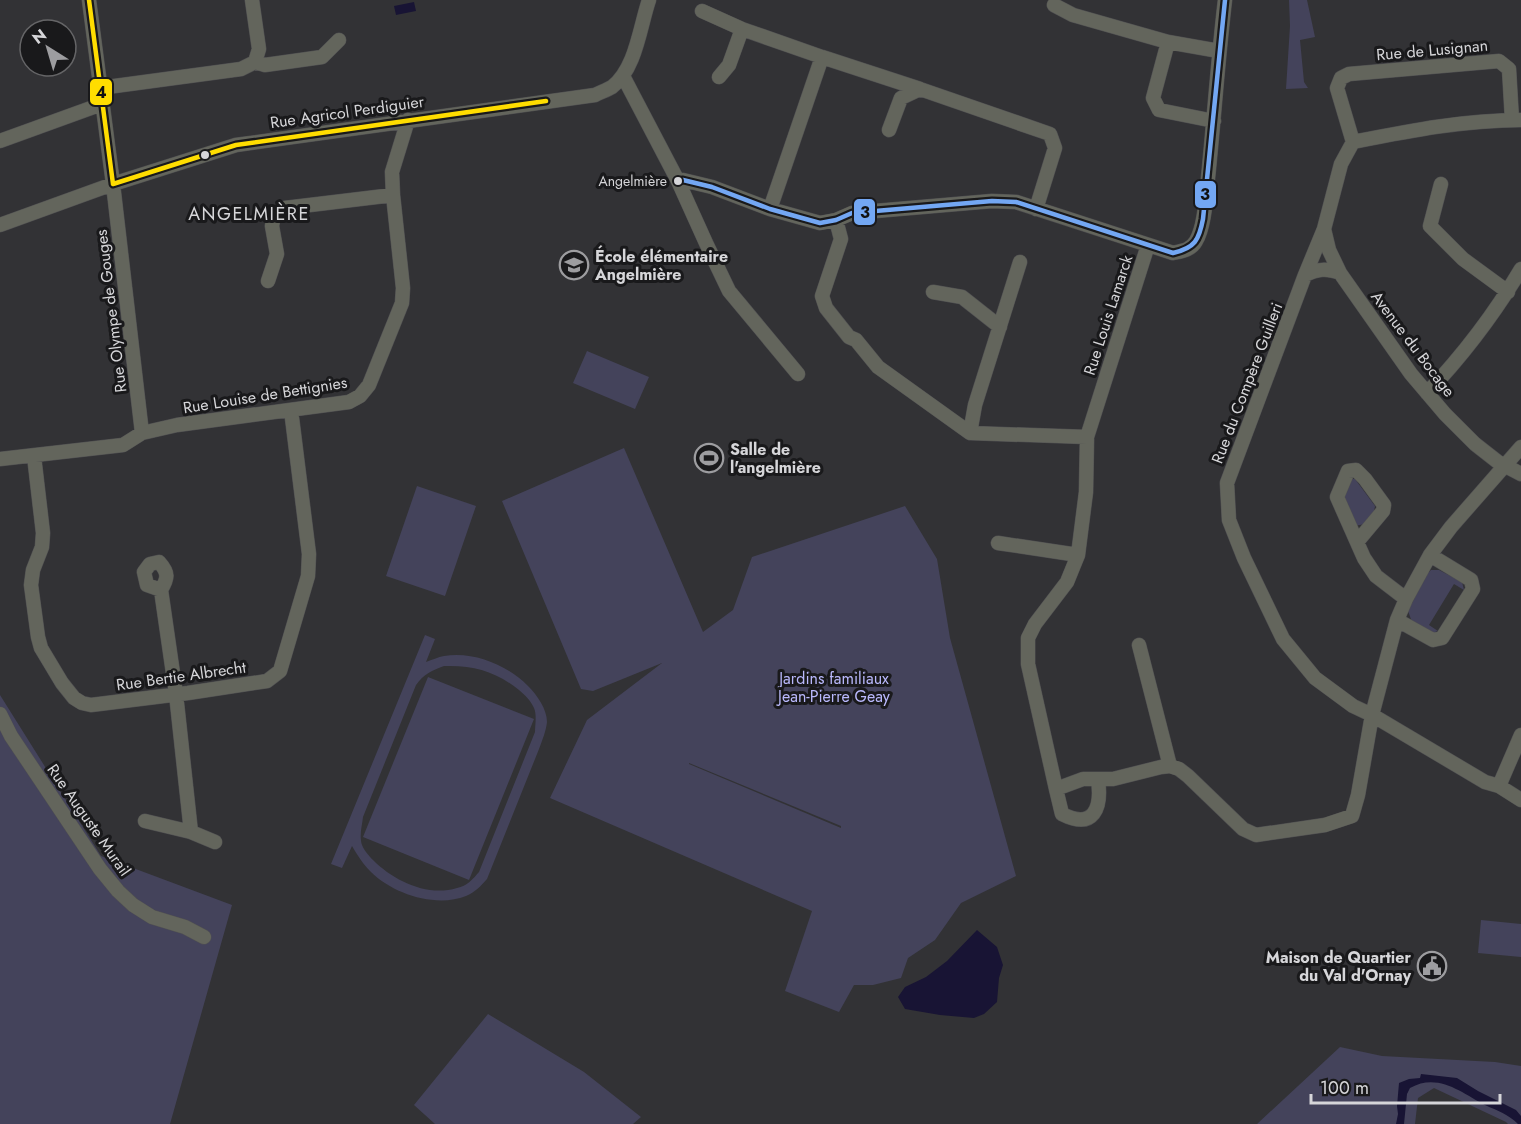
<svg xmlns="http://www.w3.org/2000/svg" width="1521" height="1124" font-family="Jost,sans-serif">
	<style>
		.green { fill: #44435b; fill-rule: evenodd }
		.water { fill: #181434 }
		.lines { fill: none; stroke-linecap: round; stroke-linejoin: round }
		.minor-casing { stroke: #505052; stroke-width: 15 }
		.minor { stroke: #63655c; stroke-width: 14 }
		.bus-1-casing { stroke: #19191b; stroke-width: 9 }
		.bus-2-casing { stroke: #19191b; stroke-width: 9 }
		.bus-1 { stroke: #73a7f3; stroke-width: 4.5 }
		.bus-2 { stroke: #fd0; stroke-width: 4.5 }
		.bus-dot { fill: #d6d6d9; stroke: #19191b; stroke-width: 2 }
		.labels { text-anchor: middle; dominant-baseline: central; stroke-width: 6; stroke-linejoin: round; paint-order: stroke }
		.bus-label { font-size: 14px; fill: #d6d6d9; stroke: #19191b; text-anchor: end }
		.street-label { font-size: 16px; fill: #d6d6d9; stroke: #19191b }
		.poi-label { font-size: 16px; font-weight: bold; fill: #d6d6d9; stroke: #19191b; text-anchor: start }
		.park-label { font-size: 16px; fill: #bab9fd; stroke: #19191b }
		.neighbourhood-label { font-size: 18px; letter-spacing: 1.5px; fill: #d6d6d9; stroke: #19191b }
		.line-badge { stroke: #19191b; stroke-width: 2 }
		.pale-badge-label { font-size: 16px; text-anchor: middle; font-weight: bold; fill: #111 }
	</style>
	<rect width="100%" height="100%" fill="#323235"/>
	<!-- green -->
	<path class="green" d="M1289 0H1307L1315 37 1300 40 1304 82 1308 88 1286 89 1290 26Z
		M587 351 649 377 635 409 573 383Z
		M624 448 703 632 733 610 752 557 905 506 937 559 950 638 1016 876 961 903 935 940 908 958 901 978 873 985H854L839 1012 785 991 812 911 550 798 587 720 662 663 593 691 581 689 502 501ZM689 763 841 826V828L689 764Z
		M1352 479H1355L1375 506C1374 515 1366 527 1356 525L1343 497 1349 480Z
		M417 486 476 506 445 596 386 576Z
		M1431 570H1439L1462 582 1464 590 1454 584 1429 625 1438 631 1432 633 1412 622 1408 611 1426 575Z
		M425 635 435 639 426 662C432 660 438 657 444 656 474 651 507 665 528 686 537 695 547 709 547 722 546 731 542 741 539 749L487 879C481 886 475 892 466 896 436 908 393 894 371 872 363 864 358 856 352 846L342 868 331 864ZM444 666C474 665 495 671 519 690 525 695 531 701 534 708 537 715 535 725 535 732L479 872C473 879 467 886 457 888 427 897 394 881 373 860 369 856 364 850 362 845 359 836 362 826 363 817L416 685C424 674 431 671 444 666Z
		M428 677 534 719 469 880 363 837Z
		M0 695 101 856 232 905 170 1124H0Z
		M1481 920 1521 924V957L1478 953Z
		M488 1014 584 1072 641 1117 633 1124H435L414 1105Z
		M1340 1047 1382 1056 1495 1062 1521 1066V1124H1508L1506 1122 1434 1088 1418 1098 1415 1124H1257Z"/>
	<!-- water -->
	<path class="water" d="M414 2 416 11 396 15 394 6Z
		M977 930 997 947 1003 965 999 978 997 1002 984 1014 974 1018 940 1015 905 1009 898 997 905 987 926 977 947 961Z
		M1421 1074 1457 1078 1478 1091 1516 1110 1521 1116V1124H1518C1508 1114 1498 1111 1485 1105 1462 1093 1438 1072 1410 1088L1407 1094 1404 1124H1396L1398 1114 1397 1106 1399 1083 1409 1079 1420 1078Z"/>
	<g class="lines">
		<!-- minor casing -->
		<g class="minor-casing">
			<path id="minor" d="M89 0 113 184 142 433
				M1054 5 1073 15 1168 42
				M702 11 742 29 822 57
				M255 62 265 65 322 57 339 40
				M623 76 678 181 706 243 729 291 798 374
				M719 77 729 65 742 29
				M100 88 241 69 255 62 259 49 252 0
				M1512 120 1509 69 1499 61 1349 74 1341 78 1337 88 1353 142C1409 131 1464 120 1521 120
				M1214 121 1159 110 1153 98 1168 42 1219 51
				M889 130 901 98 920 89 1050 134 1055 148 1036 209
				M0 141 102 104
				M678 181 683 180 712 187 770 209 820 223 836 220 852 213 992 201 1016 202 1173 253C1182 251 1191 250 1196 241 1205 226 1206 195 1208 178 1214 119 1218 59 1225 0
				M1441 184 1430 226 1463 259 1508 292
				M770 209 822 57 920 89
				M836 220 841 239 822 296 826 308 849 337 856 340 878 367 970 433
				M0 225 113 184 236 145 595 95C601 92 607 90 612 87 636 69 640 26 649 0
				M1324 229 1305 275 1227 483 1229 520 1244 558 1283 639 1315 678 1353 706 1372 715 1485 782 1499 786 1521 800
				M1340 273 1411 374 1445 414 1475 444 1498 462 1521 474
				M1305 275C1318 269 1326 268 1340 273L1329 250 1324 229 1341 164 1353 142
				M268 281 277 254 272 226 274 214 285 208 393 195
				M933 292 962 297 1000 327
				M1427 393C1463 355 1495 313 1521 269
				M970 433 975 405 1020 262
				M970 433 1087 437
				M34 456 43 533 42 547 33 570 31 585 38 637 41 648 62 683 74 698 82 703 91 705 188 693 267 681 280 671 308 576 309 554 291 410
				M0 459 123 445 142 433 177 425 349 402 360 396 369 385 402 303 403 288 393 195 392 172 408 120
				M1357 542 1383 511 1384 505 1365 479 1356 470 1348 471 1337 497 1364 558 1376 576 1406 599
				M998 543 1078 555
				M1397 620 1433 640 1442 638 1473 589 1471 580 1430 555
				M1139 645 1170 766
				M0 714 11 736 100 869 118 891 133 905 152 917 185 927 204 937
				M1098 780C1102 808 1094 830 1062 814L1056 789 1083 779H1113L1161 767 1170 766 1179 769 1188 776 1243 829 1256 835 1325 825 1352 816 1358 795 1372 715 1397 620 1406 599 1430 555 1451 527 1521 447
				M1499 786 1521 735
				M1056 789 1028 664V638L1035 624 1067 582 1078 555 1086 492 1087 437 1148 245
				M145 821 191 832 176 694 161 590C168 578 169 573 159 562L150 564 144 572 147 585 161 590
				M191 832 215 842"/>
		</g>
		<!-- minor -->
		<use href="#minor" class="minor"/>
		<!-- bus-1 casing -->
		<g class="bus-1-casing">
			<path id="bus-1" d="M678 181 683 180 712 187 770 209 820 223 836 220 852 213 992 201 1016 202 1173 253C1195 248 1199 240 1203 219L1225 0"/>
		</g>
		<!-- bus-2 casing -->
		<g class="bus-2-casing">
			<path id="bus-2" d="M89 0 113 184
				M113 184 236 145 546 101"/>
		</g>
		<!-- bus-1 -->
		<use href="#bus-1" class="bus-1"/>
		<!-- bus-2 -->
		<use href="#bus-2" class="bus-2"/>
	</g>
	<!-- icons -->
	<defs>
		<g id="school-ring" transform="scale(1.5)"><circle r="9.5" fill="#19191b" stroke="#9d9da0" stroke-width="1.5"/><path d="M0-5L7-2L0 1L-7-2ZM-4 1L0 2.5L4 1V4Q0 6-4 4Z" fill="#9d9da0"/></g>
		<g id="stadium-ring" transform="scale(1.5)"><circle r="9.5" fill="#19191b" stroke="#9d9da0" stroke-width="1.5"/><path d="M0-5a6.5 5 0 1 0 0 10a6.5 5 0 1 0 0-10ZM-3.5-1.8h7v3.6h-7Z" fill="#9d9da0"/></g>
		<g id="civic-ring" transform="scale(1.5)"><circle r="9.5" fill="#19191b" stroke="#9d9da0" stroke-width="1.5"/><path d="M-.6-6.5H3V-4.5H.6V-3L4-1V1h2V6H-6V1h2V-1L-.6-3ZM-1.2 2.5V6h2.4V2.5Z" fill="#9d9da0"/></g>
	</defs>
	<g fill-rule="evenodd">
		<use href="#school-ring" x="574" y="265"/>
		<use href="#stadium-ring" x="709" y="458"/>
		<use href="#civic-ring" x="1432" y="966"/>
	</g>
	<!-- markers -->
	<g class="bus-dot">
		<circle cx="205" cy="155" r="5"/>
		<circle cx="678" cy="181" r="5"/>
	</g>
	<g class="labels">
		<!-- bus labels -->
		<g class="bus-label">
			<text x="667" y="181">Angelmière</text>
		</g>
		<!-- street labels -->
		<g class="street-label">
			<text transform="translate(1432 50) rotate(-5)">Rue de Lusignan</text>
			<text transform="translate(347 112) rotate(-8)">Rue Agricol Perdiguier</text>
			<text transform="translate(111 311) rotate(-97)">Rue Olympe de Gouges</text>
			<text transform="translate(1108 315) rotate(-72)">Rue Louis Lamarck</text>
			<text transform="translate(1413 344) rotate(53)">Avenue du Bocage</text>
			<text transform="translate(1247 383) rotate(-69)">Rue du Compère Guilleri</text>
			<text transform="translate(265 395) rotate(-9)">Rue Louise de Bettignies</text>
			<text transform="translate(181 676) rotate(-8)">Rue Bertie Albrecht</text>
			<text transform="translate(89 820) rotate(55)">Rue Auguste Murail</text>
		</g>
		<!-- poi labels -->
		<g class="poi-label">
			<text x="595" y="256">École élémentaire<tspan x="595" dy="18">Angelmière</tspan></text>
			<text x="730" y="449">Salle de<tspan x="730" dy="18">l'angelmière</tspan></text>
			<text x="1411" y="957" text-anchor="end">Maison de Quartier<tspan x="1411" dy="18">du Val d'Ornay</tspan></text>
		</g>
		<!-- park labels -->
		<g class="park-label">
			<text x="834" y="678">Jardins familiaux<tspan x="834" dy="18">Jean-Pierre Geay</tspan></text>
		</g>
		<!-- neighbourhood labels -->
		<g class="neighbourhood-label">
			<text x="249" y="214">ANGELMIÈRE</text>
		</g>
	</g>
	<g class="line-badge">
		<rect x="89" y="78" width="24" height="28" rx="6" fill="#fd0"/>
		<rect x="1194" y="180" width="23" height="29" rx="6" fill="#73a7f3"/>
		<rect x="853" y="198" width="23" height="28" rx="6" fill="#73a7f3"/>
	</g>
	<g class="pale-badge-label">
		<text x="101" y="98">4</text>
		<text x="1205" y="200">3</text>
		<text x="865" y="218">3</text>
	</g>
	<!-- north arrow -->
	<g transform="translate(48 48) rotate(323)"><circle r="28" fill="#19191b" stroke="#656567" stroke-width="1.5"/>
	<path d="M0-4.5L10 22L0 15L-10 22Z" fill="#9d9da0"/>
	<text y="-9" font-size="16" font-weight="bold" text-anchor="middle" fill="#d6d6d9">N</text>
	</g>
	<!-- scale -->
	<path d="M1311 1094v9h189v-9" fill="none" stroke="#d6d6d9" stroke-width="3"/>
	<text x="1320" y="1094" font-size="18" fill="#d6d6d9" stroke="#19191b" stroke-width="4.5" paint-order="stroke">100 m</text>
</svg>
